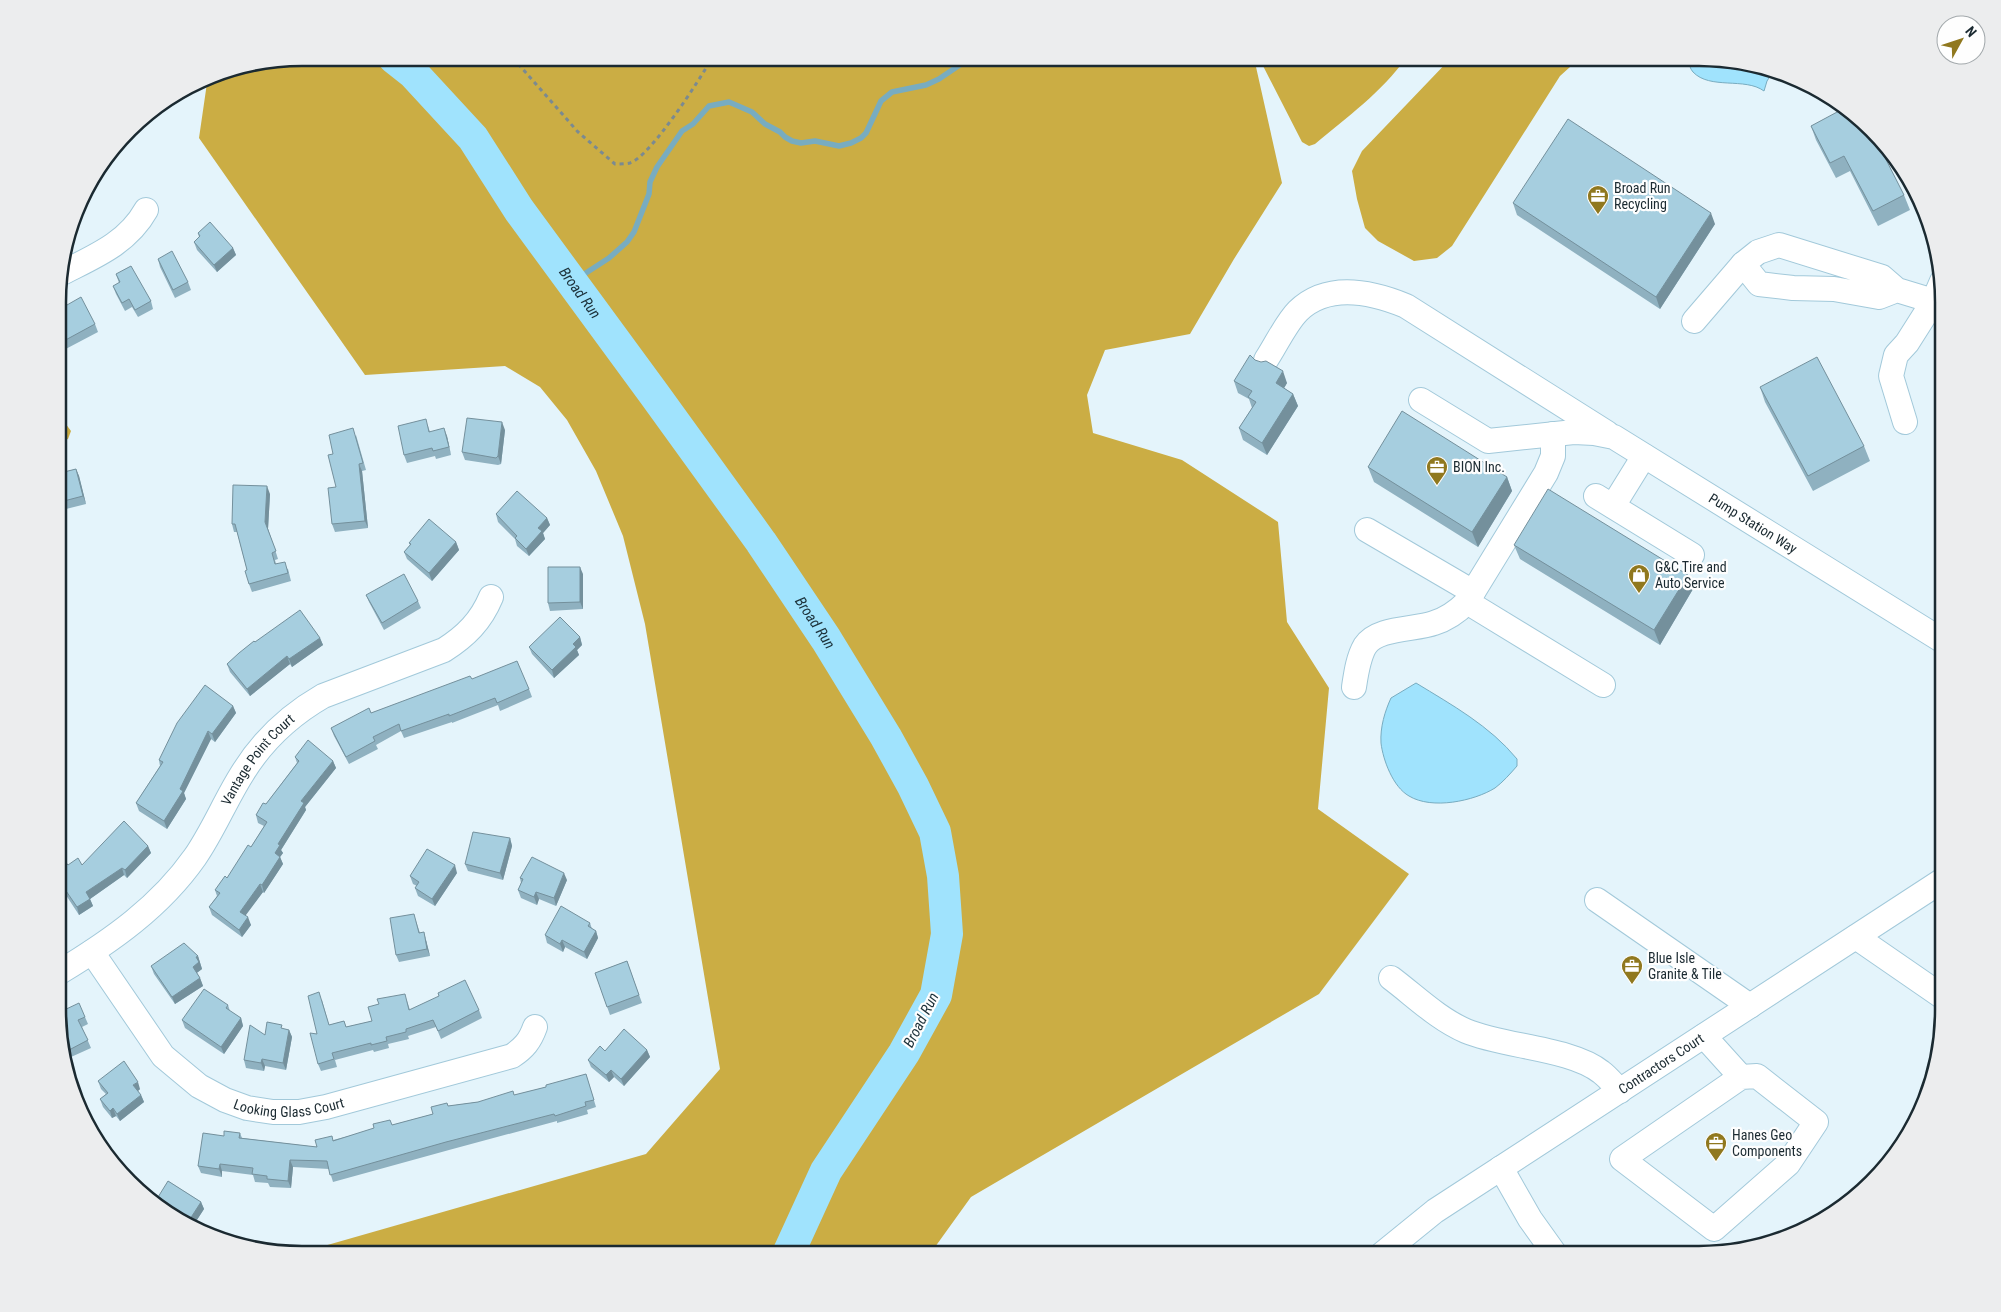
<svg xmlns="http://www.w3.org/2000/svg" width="2001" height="1312" font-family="'Roboto Condensed',sans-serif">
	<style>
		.forest { fill: #cbad44 }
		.water { fill: #a0e3fd; stroke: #78acc0 }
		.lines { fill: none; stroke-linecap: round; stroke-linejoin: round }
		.stream { stroke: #78acc0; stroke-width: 5.5 }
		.river { stroke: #a0e3fd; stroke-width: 32 }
		.minor-casing { stroke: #a2c9da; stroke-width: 26 }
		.path { stroke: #7b8a91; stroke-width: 3; stroke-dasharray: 4 4; stroke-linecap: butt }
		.minor { stroke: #fff; stroke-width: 24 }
		.wall { fill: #8fb1c0 }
		.shaded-wall { fill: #74909c }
		.building { fill: #a6cedf; stroke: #74909c }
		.labels { text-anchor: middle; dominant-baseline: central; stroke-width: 4.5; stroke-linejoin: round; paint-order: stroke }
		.poi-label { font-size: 14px; fill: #1b2a31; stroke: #fefefe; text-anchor: start }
		.street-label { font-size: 14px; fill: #1b2a31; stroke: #fefefe }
		.water-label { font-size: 15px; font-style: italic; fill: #1b3039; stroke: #fefefe }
		.rim { fill: none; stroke: #1b2a31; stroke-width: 2.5 }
	</style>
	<rect width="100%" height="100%" fill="#e4f4fb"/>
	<!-- forest -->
	<path class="forest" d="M302 58H1254L1282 183 1234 259 1190 334 1105 350 1087 395 1093 433 1182 460 1278 522 1287 622 1329 688 1318 809 1409 874 1319 994 971 1197 930 1254H296L646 1154 720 1069 645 624 623 536 596 471 567 420 540 387 505 366 365 375 199 138 208 76Z
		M1259 58H1406C1382 92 1347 117 1315 144L1309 146 1302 142Z
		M1451 58H1580L1560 76 1452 246 1437 258 1414 261 1378 241 1365 228 1357 199 1352 171 1362 151Z
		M60 416 71 431 68 439 60 442Z"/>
	<!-- water -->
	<path class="water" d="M1687 58H1699L1774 70 1767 81 1764 91C1745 77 1710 90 1693 72 1690 69 1689 63 1687 58Z
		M1416 683C1452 705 1490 726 1517 759V766C1510 774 1503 782 1495 788 1474 801 1432 810 1409 796 1393 787 1383 760 1381 743 1380 727 1385 711 1391 698Z"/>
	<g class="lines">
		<!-- stream -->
		<path class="stream" d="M572 282 609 258 627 242 634 232 649 194 650 182 657 167 682 131 693 124 709 106 729 102 752 112 765 124 780 132 785 137 792 141 801 143 815 141 839 146 851 143 861 138 866 133 881 101 892 92 926 85 939 79 970 58"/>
		<!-- river -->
		<path class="river" id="s1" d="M394 58 413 73 473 138 519 210 654 394 761 542 826 639 886 737 913 786 935 832 943 876 947 934 936 995 904 1053 826 1171 788 1254"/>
		<!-- minor casing -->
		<g class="minor-casing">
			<g id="minor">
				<path d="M60 274C93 257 127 244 146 210"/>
				<path d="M1897 290 1879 297 1834 289 1793 288 1759 284 1743 264 1758 252 1779 245 1882 277 1897 290 1943 304"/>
				<path d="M1694 321 1743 264"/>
				<path d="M1266 360C1276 345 1286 323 1298 311 1328 282 1372 292 1406 306L1607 433"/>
				<path id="s2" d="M1421 400 1488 441 1574 432 1594 433 1614 437 1943 641"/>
				<path d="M1905 422 1891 376 1896 355 1907 343 1933 302 1942 281"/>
				<path d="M1553 434V456L1546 473 1467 602 1603 685"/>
				<path d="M1596 496 1692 555"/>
				<path d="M1613 506 1644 456"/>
				<path d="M1367 530 1473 592"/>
				<path d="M1354 687C1356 674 1358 658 1365 646 1377 627 1415 630 1434 623 1447 619 1457 612 1467 602"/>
				<path d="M1597 900 1750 1006"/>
				<path d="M1856 937 1943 997"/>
				<path id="s3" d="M92 952 163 1056 199 1086 225 1100 247 1108 273 1112H299L326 1107 512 1056C524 1048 530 1041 535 1027"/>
				<path id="s4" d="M60 972C111 941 160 907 195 857 213 831 225 801 242 774 262 741 290 715 323 696L444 650C466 636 481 621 491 597"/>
				<path d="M1391 978C1415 996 1438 1019 1466 1031 1504 1047 1571 1048 1601 1072 1608 1077 1614 1085 1620 1091"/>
				<path d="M1704 1036 1741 1077 1757 1076 1816 1122 1788 1164 1714 1229 1622 1159 1741 1077"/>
				<path d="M1501 1168 1530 1219 1555 1254"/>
				<path id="s5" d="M1382 1254 1435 1211 1943 880"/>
			</g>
		</g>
		<!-- path -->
		<path class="path" d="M513 58 578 132 615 164C620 164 626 164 630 163 651 156 700 79 712 58"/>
		<!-- minor -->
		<use href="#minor" class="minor"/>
	</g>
	<!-- wall -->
	<path class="wall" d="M1840 114 1870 141 1904 195 1910 210 1878 226 1850 171 1836 178 1816 140 1811 126Z
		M1513 203 1715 224 1660 309 1517 215Z
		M78 209 80 214 76 217Z
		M198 233 233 248 236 255 217 272 197 250 194 242 199 237Z
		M158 259 188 282 191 290 175 298 160 267Z
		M116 274 151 301 153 309 138 317 132 307 125 311 116 294 113 286 119 283Z
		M60 309 95 324 98 332 60 352Z
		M1255 360 1287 383 1284 388 1293 394 1298 406 1267 455 1243 440 1239 428 1252 408 1249 399 1238 393 1234 381Z
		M1760 387 1864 446 1870 461 1813 491 1765 402Z
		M428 426 430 432 447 436 451 455 436 459 435 456 407 463 404 455Z
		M505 430 501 464 498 465 465 460 462 452Z
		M356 435 366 470 362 471 368 528 335 532 332 524 336 487Z
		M1368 467 1507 477 1512 491 1478 547 1374 482Z
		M76 469 79 476 86 504 62 510 63 514 60 515V473Z
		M270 494 268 529 278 559 275 560 276 564 288 569 291 581 252 592 249 584 247 570 237 532H234L232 524Z
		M496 514 547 518 550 525 543 533 545 539 529 556 517 546 515 539 498 522Z
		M456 542 459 550 432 581 407 559 404 552 410 545 409 543Z
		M1514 545 1693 589 1660 645 1520 559Z
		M583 574V609L550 611 548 603Z
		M366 595 418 601 421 608 384 630 369 602Z
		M580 637 582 645 577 650 579 655 554 678 532 654 529 647Z
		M320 638 323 645 292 667 290 664 250 696 230 672 227 664 255 642Z
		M472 679 529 689 532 697 500 711 498 705 452 723V722L404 738 401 731 376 745 378 749 349 764 334 736 331 728 371 713Z
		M233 706 236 713 215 742 211 739 184 793 186 799 167 829 139 811 136 803 160 766 159 760Z
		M295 757 333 761 336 768 305 807 306 810 281 850 283 853 280 857 283 864 264 893 263 892 245 915 251 925 242 937 212 915 209 907 217 896 215 890 227 878 251 847 264 826 258 823 256 815 266 804 297 763Z
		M510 838 512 846 503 880 468 871 465 864Z
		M148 846 151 853 127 878 124 875 90 899 93 906 79 915 60 886V862L68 865H82Z
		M457 873 435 906 418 896 415 888 417 886 413 884 410 876Z
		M520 878 567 880 556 906 539 899 537 905 521 898 518 890 521 883Z
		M416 921 420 933 426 940 430 956 399 962 396 955Z
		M590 923 592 929 596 931 598 938 587 959 565 947 563 952 547 943 545 935Z
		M198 956 202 969 197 973 200 978 203 986 175 1004 154 974 151 966Z
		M627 961 642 1003 610 1015 595 973Z
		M322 1000 329 1025 344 1021 346 1027 372 1021 407 1001 410 1010H479L482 1018 441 1039 436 1027 408 1036 409 1039 388 1044 389 1048 374 1052 373 1050 335 1060 337 1067 321 1071 318 1064 317 1034Z
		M228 1005 230 1011 241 1018 243 1026 224 1054 185 1028 182 1020Z
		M60 1012 85 1017 88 1024 82 1027 91 1048 71 1057 69 1051 64 1054 60 1042Z
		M283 1029 289 1030 292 1037 286 1070 265 1066 264 1071 246 1068 244 1060 265 1035Z
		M647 1050 650 1057 624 1086 614 1077 609 1082 591 1067 588 1060 605 1051Z
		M586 1074 596 1107 587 1110 588 1114 557 1123V1121L449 1150 333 1182 329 1169 293 1167 291 1188 270 1187 268 1183 255 1182 253 1175 222 1171V1177L201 1173 198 1166 240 1133 242 1138 317 1147 333 1140 392 1125 433 1114 448 1106 478 1102 515 1095 546 1087Z
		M98 1081 140 1089 138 1091 141 1095 144 1102 120 1121 116 1116 112 1118 103 1107 100 1099 106 1094 101 1089Z
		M168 1181 201 1202 204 1209 193 1226 189 1224Z"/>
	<!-- shaded-wall -->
	<path class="shaded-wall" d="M1711 213 1715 224 1660 309 1656 297Z
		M233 248 236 255 217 272 214 265Z
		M1283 371 1287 383 1280 395 1276 383Z
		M1293 394 1298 406 1267 455 1262 443Z
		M502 422 505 430 501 464 498 456Z
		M444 428 447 436 451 455 449 447Z
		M359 464 362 471 368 528 365 521Z
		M76 469 79 476 86 504 83 496Z
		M1507 477 1512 491 1478 547 1472 532Z
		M267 486 270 494 268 529 278 559 265 522Z
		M547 518 550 525 543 533 545 539 529 556 526 549 538 528Z
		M456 542 459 550 432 581 429 573Z
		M580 567 583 574V609L580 602Z
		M1688 575 1693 589 1660 645 1654 630Z
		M64 608 67 616 60 624V613Z
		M580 637 582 645 577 650 579 655 554 678 552 670 573 644Z
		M320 638 323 645 292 667 289 659Z
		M287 656 290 664 250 696 247 689Z
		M233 706 236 713 215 742 212 734Z
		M208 731 211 739 184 793 186 799 167 829 164 821Z
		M333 761 336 768 305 807 306 810 281 850 283 853 280 857 283 864 264 893 262 885 275 853 278 844 301 801Z
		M510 838 512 846 503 880 500 873Z
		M148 846 151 853 127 878 125 870Z
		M455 865 457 873 435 906 432 899Z
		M122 868 124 875 90 899 93 906 79 915 77 907 86 892Z
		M564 873 567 880 556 906 554 898Z
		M260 884 263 892 243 919 240 912Z
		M536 892 539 899 537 905 534 897Z
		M248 917 251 925 242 937 239 930Z
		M596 931 598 938 587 959 584 952Z
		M424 932 430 956 427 949Z
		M562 940 565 947 563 952 560 944Z
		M198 956 202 969 195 974 193 967 196 957Z
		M200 978 203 986 175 1004 172 997Z
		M241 1018 243 1026 224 1054 221 1047Z
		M289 1030 292 1037 286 1070 283 1063Z
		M647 1050 650 1057 624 1086 621 1079Z
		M262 1059 265 1066 264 1071 261 1063Z
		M611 1070 614 1077 609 1082 606 1075Z
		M138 1082 140 1089 136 1093 133 1085Z
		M141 1095 144 1102 120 1121 117 1114Z
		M113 1108 116 1116 112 1118 110 1111Z
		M113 1152 116 1159 111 1155Z
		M290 1160 293 1167 291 1188 288 1181Z
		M220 1164 222 1171V1177L219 1169Z
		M201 1202 204 1209 193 1226 190 1219Z
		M186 1216 189 1224 183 1221Z"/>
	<!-- building -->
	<path class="building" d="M1848 110 1859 120 1870 141 1875 138 1904 195 1873 211 1844 156 1830 163 1811 126 1839 111 1840 114Z
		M1568 119 1711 213 1656 297 1513 203Z
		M210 222 233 248 214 265 194 242 200 236 198 233Z
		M172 251 188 282 173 290 158 259Z
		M131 266 151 301 135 310 129 299 122 303 113 286 120 282 116 274Z
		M81 297 95 324 60 343V309Z
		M1250 355 1255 360 1261 362 1266 361 1283 371 1276 383 1293 394 1262 443 1239 428 1256 402 1248 397 1252 391 1234 381Z
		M1817 357 1864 446 1808 476 1760 387Z
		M1402 411 1507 477 1472 532 1368 467Z
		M467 418 502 422 498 456 496 458 462 452Z
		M426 419 429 432 444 428 449 447 433 451 432 448 404 455 398 426Z
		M353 428 363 463 359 464 365 521 332 524 328 488 336 487 328 455 333 454 329 435Z
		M76 469 83 496 60 502V473Z
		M233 485 267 486 265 522 276 551 272 553 275 564 285 562 288 573 249 584 245 571 247 570 235 524H232Z
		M1548 489 1688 575 1654 630 1514 545Z
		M517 491 547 518 538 528 542 531 526 549 515 538 517 536 496 514Z
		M429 519 456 542 429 573 404 552 411 544 409 543Z
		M548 567H580V602L548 603Z
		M404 574 418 601 382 623 366 595Z
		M60 603 64 608 60 613Z
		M300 610 320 638 289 659 287 656 247 689 227 664 239 653 254 641 255 642Z
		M560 617 580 637 573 644 576 647 552 670 529 647Z
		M517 661 529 689 497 703 495 698 449 716V714L401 731 399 724 373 737 375 741 346 757 331 728 369 708 371 713 470 676 472 679Z
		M205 685 233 706 212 734 208 731 180 789 183 791 164 821 136 803 163 762 159 760 177 723Z
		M308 740 333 761 301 801 304 803 278 844 280 845 275 853 280 857 262 885 260 884 240 912 248 917 239 930 209 907 220 893 215 890 225 876 227 878 248 845 251 847 267 822 256 815 263 803 266 804 299 761 295 757Z
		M124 821 148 846 125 870 122 868 86 892 90 899 77 907 60 882V862L63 859 68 865 78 858 82 865Z
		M473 832 510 838 500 873 465 864Z
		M427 849 455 865 432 899 415 888 419 882 410 876Z
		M532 857 564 873 554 898 536 892 534 897 518 890 523 879 520 878Z
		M561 906 590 923 588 926 596 931 584 952 562 940 560 944 545 935Z
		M414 914 419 933 424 932 427 949 396 955 390 918Z
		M184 943 198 956 196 957 199 962 193 967 200 978 172 997 151 966Z
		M627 961 639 995 607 1007 595 973Z
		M465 980 479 1010 438 1031 433 1020 406 1029V1032L386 1037 387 1041 371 1045V1043L332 1053 334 1059 318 1064 310 1033 317 1034 308 996 319 992 329 1025 344 1021 346 1027 372 1021 368 1007 379 1004 377 999 405 994 409 1010 439 996 438 993Z
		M204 989 228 1005 226 1008 241 1018 221 1047 182 1020Z
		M79 1003 85 1017 78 1020 88 1040 69 1050 66 1044 61 1046 60 1042V1012Z
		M267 1022 282 1025 281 1028 289 1030 283 1063 262 1059 261 1063 244 1060 250 1025 265 1035Z
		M624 1029 647 1050 621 1079 611 1070 606 1075 588 1060 600 1046 605 1051Z
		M124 1061 138 1082 133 1085 141 1095 117 1114 113 1108 110 1111 100 1099 108 1093 98 1081Z
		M586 1074 594 1100 585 1102 586 1106 555 1116 554 1114 446 1142 330 1175 327 1161 290 1160 288 1181 267 1179V1176L252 1174 253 1168 220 1164 219 1169 198 1166 203 1133 224 1136V1131L240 1133 239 1138 317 1147 315 1140 332 1136 333 1141 374 1128 373 1124 390 1120 392 1125 433 1114 431 1107 447 1103 448 1106 478 1102 513 1091 514 1095 546 1087V1085Z
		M104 1147 113 1152 111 1155Z
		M168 1181 201 1202 190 1219 186 1216 183 1221 166 1213 155 1202Z
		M1155 1246 1167 1254H1149Z"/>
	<!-- icons -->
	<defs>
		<g id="office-pin" transform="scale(1.125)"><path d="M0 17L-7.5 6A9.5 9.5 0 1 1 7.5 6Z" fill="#90781e" stroke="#fefefe"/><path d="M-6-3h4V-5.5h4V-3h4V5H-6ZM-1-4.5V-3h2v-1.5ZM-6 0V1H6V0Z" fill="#fff"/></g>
		<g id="shop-pin" transform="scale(1.125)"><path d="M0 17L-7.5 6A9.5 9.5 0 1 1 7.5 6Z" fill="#90781e" stroke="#fefefe"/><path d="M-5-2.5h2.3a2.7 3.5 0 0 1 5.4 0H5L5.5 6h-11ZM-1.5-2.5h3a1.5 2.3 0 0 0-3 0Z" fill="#fff"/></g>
	</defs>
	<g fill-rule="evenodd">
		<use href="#office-pin" x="1598" y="196"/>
		<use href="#office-pin" x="1437" y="467"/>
		<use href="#shop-pin" x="1639" y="575"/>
		<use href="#office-pin" x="1632" y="966"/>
		<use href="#office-pin" x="1716" y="1143"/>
	</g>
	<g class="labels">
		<!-- poi labels -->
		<g class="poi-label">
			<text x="1614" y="188">Broad Run<tspan x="1614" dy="16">Recycling</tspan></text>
			<text x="1453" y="467">BION Inc.</text>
			<text x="1655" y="567">G&amp;C Tire and<tspan x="1655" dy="16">Auto Service</tspan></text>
			<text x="1648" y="958">Blue Isle<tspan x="1648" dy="16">Granite &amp; Tile</tspan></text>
			<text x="1732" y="1135">Hanes Geo<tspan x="1732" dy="16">Components</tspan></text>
		</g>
		<!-- street labels -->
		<g class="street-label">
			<text stroke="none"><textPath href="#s2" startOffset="369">Pump Station Way</textPath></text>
			<text stroke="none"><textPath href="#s4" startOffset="295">Vantage Point Court</textPath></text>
			<text stroke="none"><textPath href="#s5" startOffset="338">Contractors Court</textPath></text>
			<text stroke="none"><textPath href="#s3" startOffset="268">Looking Glass Court</textPath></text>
		</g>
		<!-- water labels -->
		<g class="water-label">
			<text stroke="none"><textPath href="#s1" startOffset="301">Broad Run</textPath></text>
			<text stroke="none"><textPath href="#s1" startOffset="706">Broad Run</textPath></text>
			<text transform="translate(921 1020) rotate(-63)">Broad Run</text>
		</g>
	</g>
	<!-- crop -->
	<path d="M0 0H2001V1312H0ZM302 66H1699A236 236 0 0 1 1935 302V1010A236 236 0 0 1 1699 1246H302A236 236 0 0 1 66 1010V302A236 236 0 0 1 302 66Z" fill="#ecedee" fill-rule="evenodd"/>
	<path class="rim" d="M302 66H1699A236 236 0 0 1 1935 302V1010A236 236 0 0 1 1699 1246H302A236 236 0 0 1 66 1010V302A236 236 0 0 1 302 66Z"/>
	<!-- north arrow -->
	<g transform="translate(1961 40) rotate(50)"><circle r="24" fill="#fefefe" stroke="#a3a9ac"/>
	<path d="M0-4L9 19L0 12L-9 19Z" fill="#90781e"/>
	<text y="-8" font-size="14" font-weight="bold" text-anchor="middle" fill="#1b2a31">N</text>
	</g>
</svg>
